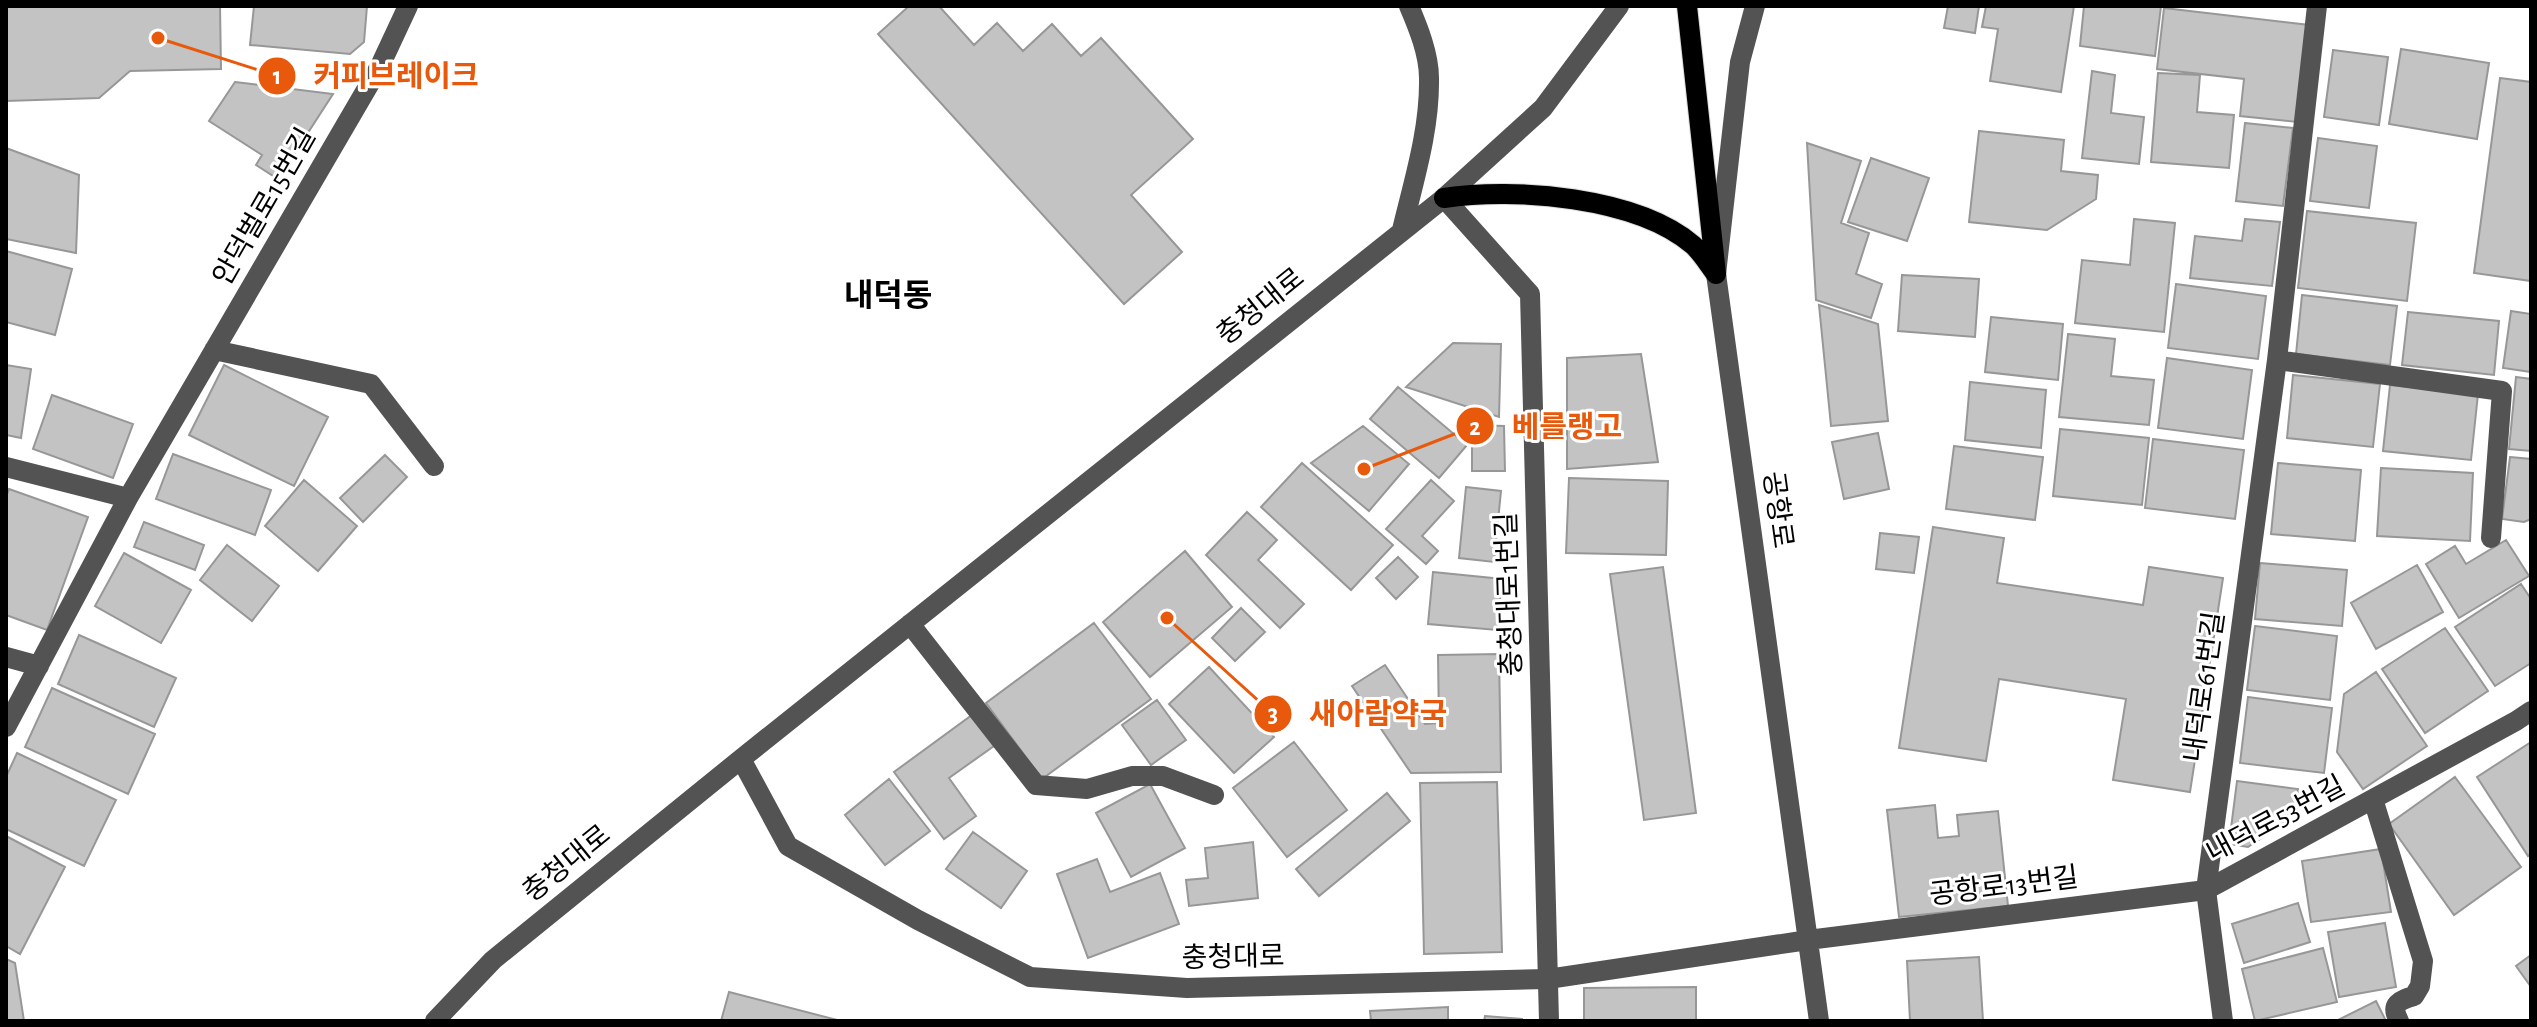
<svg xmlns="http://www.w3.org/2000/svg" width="2537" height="1027" font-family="'Alegreya Sans','Noto Sans KR',sans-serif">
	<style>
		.building { fill: #c3c3c3; stroke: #979797; stroke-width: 2 }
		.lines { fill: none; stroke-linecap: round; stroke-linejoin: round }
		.major-casing { stroke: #dbdbdb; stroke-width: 22 }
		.minor { stroke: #535353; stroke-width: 20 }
		.major { stroke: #000; stroke-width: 20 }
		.labels { text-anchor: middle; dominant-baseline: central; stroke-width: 6; stroke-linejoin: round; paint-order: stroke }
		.street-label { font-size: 28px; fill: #000; stroke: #fff }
		.quarter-label { font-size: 32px; font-weight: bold; fill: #000; stroke: #fff }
		.leader { fill: none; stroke: #e8590c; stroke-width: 3 }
		.callout-dot { fill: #e8590c; stroke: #fff; stroke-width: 3 }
		.mark-label { font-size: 24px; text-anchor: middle; font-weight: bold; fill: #fff }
		.callout-label { font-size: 30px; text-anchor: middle; font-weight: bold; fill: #e8590c; stroke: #fff; stroke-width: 6; stroke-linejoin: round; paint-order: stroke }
	</style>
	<rect width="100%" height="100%" fill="#fff"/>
	<!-- building -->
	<path class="building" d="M6 6H220L221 69 130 71 99 98 6 101Z
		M254 6H367L364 42 350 54 250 45Z
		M909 6H939L974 45 997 23 1023 51 1052 24 1081 56 1101 38 1193 139 1131 195 1182 252 1124 304 878 34Z
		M1948 6H1979L1975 33 1944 28Z
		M1986 6H2074L2061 92 1990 81 1998 29 1982 27Z
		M2084 6H2161L2155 56 2080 46Z
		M2164 8 2309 25 2297 122 2240 116 2244 79 2157 69Z
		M2401 49 2489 63 2477 139 2389 124Z
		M2333 50 2388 57 2379 125 2324 117Z
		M2092 71 2115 75 2111 113 2144 117 2139 164 2082 158Z
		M2158 73 2200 75 2197 112 2234 115 2229 168 2151 162Z
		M2500 78 2531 82V281L2474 273Z
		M235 82 333 94 278 179 256 165 262 155 209 121Z
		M2245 123 2293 128 2283 206 2236 201Z
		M1979 131 2064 140 2061 171 2098 175 2096 199 2047 230 1969 222Z
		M2318 138 2377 146 2369 208 2310 201Z
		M1807 143 1861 161 1841 223 1869 233 1856 274 1882 284 1871 318 1816 300Z
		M6 148 79 175 76 253 6 239Z
		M1871 158 1929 178 1907 241 1848 222Z
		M2307 211 2416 223 2407 301 2298 288Z
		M2134 219 2175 223 2164 332 2075 323 2082 260 2130 265Z
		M2245 219 2280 222 2272 286 2190 278 2195 236 2242 241Z
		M6 251 72 269 55 335 6 322Z
		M1902 275 1979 279 1975 337 1898 331Z
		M2176 284 2266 296 2258 359 2168 348Z
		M2302 295 2397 306 2390 365 2296 354Z
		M1819 305 1878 324 1888 421 1831 426Z
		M2511 311 2531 314V372L2503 368Z
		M2408 312 2499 321 2494 375 2402 365Z
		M1991 317 2063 324 2058 380 1985 372Z
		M2068 334 2115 339 2111 376 2154 380 2149 425 2059 417Z
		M1453 343 1501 344 1499 417 1406 387Z
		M1641 354 1658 462 1567 469V358Z
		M2167 358 2252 370 2243 439 2158 428Z
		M6 365 31 369 21 438 6 435Z
		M224 365 328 417 294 486 189 435Z
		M2293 375 2380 384 2373 447 2287 438Z
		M2516 377 2531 379V451L2509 449Z
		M1970 382 2046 390 2041 448 1965 440Z
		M2390 385 2478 394 2471 460 2383 451Z
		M1398 387 1467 445 1439 478 1370 419Z
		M52 395 133 424 113 478 33 449Z
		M1472 425 1504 426 1505 471H1472Z
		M1363 426 1409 464 1369 511 1311 463Z
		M2060 429 2149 438 2142 505 2053 496Z
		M1878 433 1889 489 1844 499 1832 442Z
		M2153 439 2244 450 2235 519 2145 508Z
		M1954 446 2043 457 2035 520 1946 509Z
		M173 454 271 490 255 535 156 499Z
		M385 455 407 477 363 522 340 498Z
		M2510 457 2531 459V519L2524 522 2502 519Z
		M1302 463 1393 545 1351 590 1261 507Z
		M2278 463 2361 470 2355 541 2271 534Z
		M2381 468 2473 473 2470 541 2377 536Z
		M1569 478 1668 481 1666 555 1566 553Z
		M304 480 357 526 318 571 265 526Z
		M1431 480 1454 501 1422 536 1438 551 1426 564 1386 529Z
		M1466 487 1501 491 1494 562 1459 558Z
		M9 489 88 517 47 630 6 615V497Z
		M1247 512 1277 540 1258 560 1304 604 1280 628 1206 555Z
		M144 522 204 545 195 570 134 547Z
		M1933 527 2004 538 1997 583 2143 605 2149 567 2223 578 2190 792 2113 780 2126 699 1999 679 1986 761 1899 748Z
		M1880 533 1919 537 1914 573 1876 569Z
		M2506 540 2529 576 2459 618 2426 564 2455 546 2466 564Z
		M227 545 279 586 252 621 200 580Z
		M1185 551 1232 607 1150 677 1103 622Z
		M124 553 191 590 161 643 95 606Z
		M1398 557 1418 577 1396 599 1376 578Z
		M2260 563 2347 570 2342 626 2255 619Z
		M2417 565 2443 612 2376 649 2351 603Z
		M1663 567 1696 813 1644 820 1610 574Z
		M1433 572 1502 579 1497 630 1428 624Z
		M2521 584 2531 599V663L2495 686 2455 627Z
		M1241 608 1265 632 1235 661 1212 638Z
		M1094 623 1151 699 1042 779 986 703Z
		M2255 626 2337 636 2330 700 2247 690Z
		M2445 628 2488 691 2425 733 2382 669Z
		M79 635 176 678 154 727 58 684Z
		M1499 654 1501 772 1411 773 1352 686 1385 665 1425 724 1439 723 1438 655Z
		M1209 667 1274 737 1234 773 1169 704Z
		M2376 672 2427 746 2363 789 2337 752 2344 694Z
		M52 688 155 734 128 794 25 747Z
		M2248 697 2332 708 2324 773 2240 763Z
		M1157 700 1186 740 1151 765 1122 725Z
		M972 715 994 746 949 778 976 816 944 839 894 772Z
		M1294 742 1347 810 1287 857 1233 788Z
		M2531 742V854L2528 856 2477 777Z
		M17 753 116 800 84 866 6 829V777Z
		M2455 777 2521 867 2454 915 2389 824Z
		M889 779 930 831 885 865 845 815Z
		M2237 781 2298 789 2295 816 2248 847 2229 844Z
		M1497 782 1502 952 1424 954 1420 783Z
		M1150 784 1185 848 1131 877 1096 813Z
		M1387 793 1410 821 1319 896 1296 869Z
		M1935 805 1938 838 1959 836 1957 815 1998 811 2008 906 1899 917 1887 810Z
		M973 832 1027 871 1001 908 946 869Z
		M6 836 65 867 20 954 6 946Z
		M1253 842 1258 898 1189 906 1186 880 1208 878 1205 848Z
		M2381 849 2391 912 2311 922 2302 861Z
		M1097 859 1110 892 1160 873 1179 924 1088 958 1057 874Z
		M2298 903 2310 942 2244 963 2232 924Z
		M2385 923 2396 987 2339 997 2328 932Z
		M2323 948 2337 1002 2255 1021 2242 969Z
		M2531 955V987L2516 966Z
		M1979 957 1983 1021H1910L1907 961Z
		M6 959 15 963 24 1021H6Z
		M1696 987V1021H1584V988Z
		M729 992 841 1021H721Z
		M2376 1001 2386 1021H2336Z
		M1448 1007V1021H1371L1370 1011Z
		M1485 1016 1522 1019V1021H1484Z"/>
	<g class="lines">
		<!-- major casing -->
		<g class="major-casing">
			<path id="major" d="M1687 6 1716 274
				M1444 198C1514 187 1637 197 1693 245 1702 253 1709 265 1716 274"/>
		</g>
		<!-- minor -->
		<path class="minor" d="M1755 6 1740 62 1716 274 1819 1021
			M1444 198 1530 294 1549 1021
			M1402 230C1414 180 1430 129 1429 78 1429 54 1418 27 1409 6
			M214 350 371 384 434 466
			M2277 360 2502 391 2491 538
			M6 467 128 498
			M910 624 1036 785 1087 789 1132 776H1163L1214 795
			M6 657 39 666
			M6 727 128 498 380 66 408 6
			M741 759 788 846 918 920 1030 977 1187 988 1548 979 1808 940 2206 890 2516 721 2531 711
			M2373 799 2423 961 2420 986 2414 996C2401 1000 2389 1003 2399 1021
			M435 1021 493 960 741 759 1444 198 1543 108 1619 6
			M2223 1021 2206 890 2277 360 2317 6"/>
		<!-- major -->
		<use href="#major" class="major"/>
	</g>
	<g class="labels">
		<!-- street labels -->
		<g class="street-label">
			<text transform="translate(265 207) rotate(-60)">안덕벌로15번길</text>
			<text transform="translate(1261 307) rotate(-39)">충청대로</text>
			<text transform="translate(1777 510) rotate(82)">공항로</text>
			<text transform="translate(1510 594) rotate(-92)">충청대로1번길</text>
			<text transform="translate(2205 687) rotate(-82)">내덕로61번길</text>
			<text transform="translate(2276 820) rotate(-28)">내덕로53번길</text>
			<text transform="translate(567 864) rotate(-39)">충청대로</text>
			<text transform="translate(2004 887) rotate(-7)">공항로13번길</text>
			<text transform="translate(1233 958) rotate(-1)">충청대로</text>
		</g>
		<!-- quarter labels -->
		<g class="quarter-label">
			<text x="888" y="296">내덕동</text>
		</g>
	</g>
	<!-- callouts -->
	<path class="leader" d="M158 38L277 76M1364 469L1475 426M1167 618L1273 714"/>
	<g class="callout-dot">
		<circle cx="158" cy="38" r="8"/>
		<circle cx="1364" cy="469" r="8"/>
		<circle cx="1167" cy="618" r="8"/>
		<circle cx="277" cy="76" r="20"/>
		<circle cx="1475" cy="426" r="20"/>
		<circle cx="1273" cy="714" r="20"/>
	</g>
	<g class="mark-label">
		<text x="277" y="84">1</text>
		<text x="1475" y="435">2</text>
		<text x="1273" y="722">3</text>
	</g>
	<g class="callout-label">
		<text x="396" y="86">커피브레이크</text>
		<text x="1567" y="437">베를랭고</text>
		<text x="1378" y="724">새아람약국</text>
	</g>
	<!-- border -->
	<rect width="2537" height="1027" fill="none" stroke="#000000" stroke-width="16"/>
</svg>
